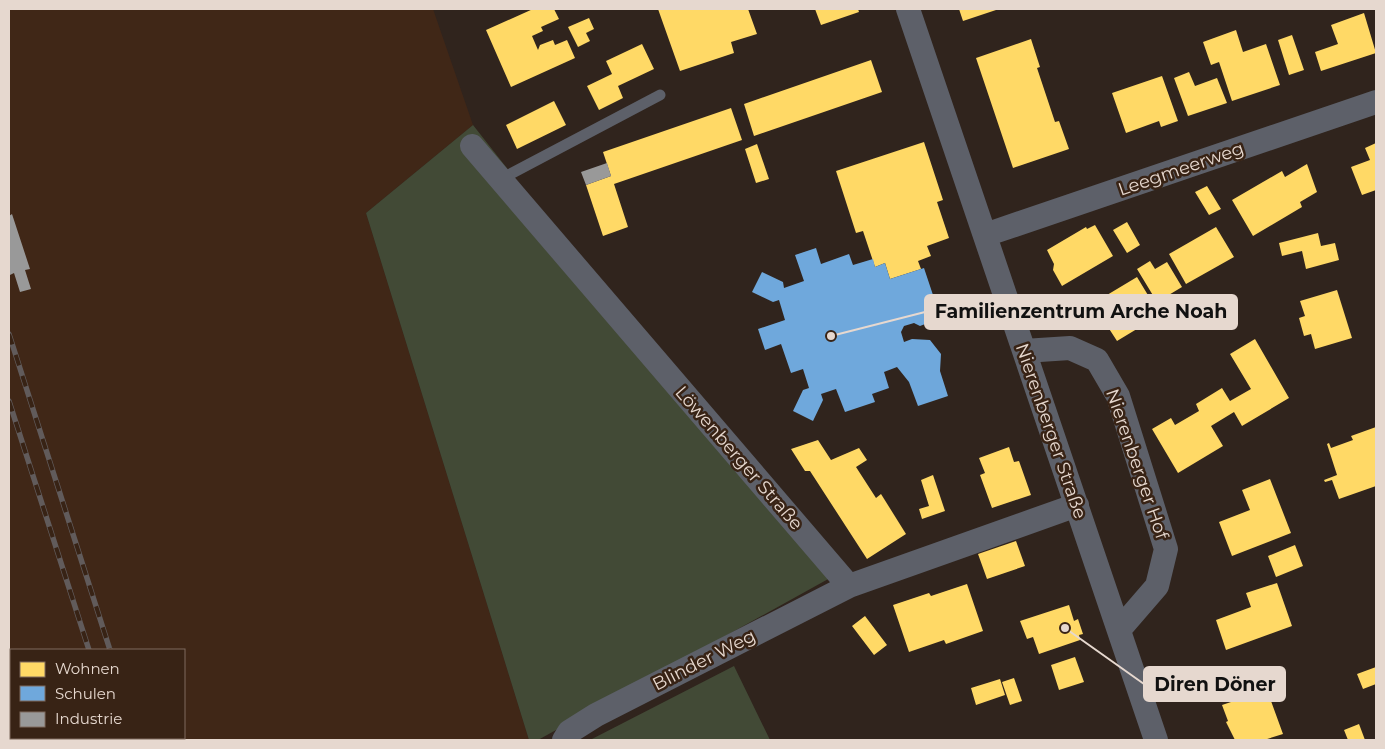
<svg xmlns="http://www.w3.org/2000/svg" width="1385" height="749" font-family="Montserrat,sans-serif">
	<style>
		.built { fill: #402717; fill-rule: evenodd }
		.green { fill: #424a36 }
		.homes { fill: #ffd966 }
		.schools { fill: #6fa8dc }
		.industry { fill: #999 }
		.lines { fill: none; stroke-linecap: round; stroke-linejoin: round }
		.lane { stroke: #5d6069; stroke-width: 11 }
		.street { stroke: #5d6069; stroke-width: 24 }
		.rail-casing { stroke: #615b5b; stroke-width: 5.5 }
		.rail { stroke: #382315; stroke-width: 4; stroke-dasharray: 11; stroke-linecap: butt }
		.labels { text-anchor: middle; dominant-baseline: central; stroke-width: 5; stroke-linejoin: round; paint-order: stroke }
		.street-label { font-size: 18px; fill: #e6d8cf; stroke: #382315 }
		.leader { fill: none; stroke: #e6d8cf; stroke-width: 2 }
		.callout-dot { fill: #e6d8cf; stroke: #382315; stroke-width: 2 }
		.callout { fill: #e6d8cf; stroke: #e6d8cf; stroke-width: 2 }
		.callout-label { font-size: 19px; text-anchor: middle; font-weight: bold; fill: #111 }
	</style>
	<rect width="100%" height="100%" fill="#30241d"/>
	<!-- built -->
	<path class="built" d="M9 9H433L473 125 366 213 529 740H9ZM11 650H184V738H11Z"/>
	<!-- green -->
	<path class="green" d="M473 125 830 578 538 740H529L366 213Z
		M734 666 770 740H590Z"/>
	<!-- homes -->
	<path class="homes" d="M533 9H554L559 19 541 27 543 31 532 36 538 50 540 45 553 40 555 45 567 40 575 58 511 87 486 30Z
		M658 9H748L757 34 731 42 734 53 680 71Z
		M815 9H858L859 12 821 25Z
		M959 9H999L963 21Z
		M1364 13 1376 53 1321 71 1315 52 1338 44 1331 25Z
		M589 18 594 29 586 33 590 41 578 47 568 27Z
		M1236 30 1243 52 1266 44 1280 85 1232 101 1219 62 1211 65 1203 42Z
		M1292 35 1304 70 1289 75 1278 40Z
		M1031 39 1040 67 1037 68 1055 122 1059 121 1069 149 1013 168 976 58Z
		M642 44 654 69 618 86 623 98 599 110 587 86 612 74 606 61Z
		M871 60 882 92 754 136 744 104Z
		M1189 72 1195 86 1217 78 1227 103 1188 116 1174 78Z
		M1162 76 1178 121 1161 127 1159 121 1126 133 1112 93Z
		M554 101 566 125 517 149 506 125Z
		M731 108 742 140 614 184 628 227 603 236 586 185 611 176 603 152Z
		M924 142 943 200 937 202 949 238 927 246 931 256 918 261 921 269 890 279 885 263 875 267 863 231 856 233 836 171Z
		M1376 143V190L1362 195 1351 167 1370 160 1365 148Z
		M757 144 769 179 756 183 745 149Z
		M1307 164 1317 192 1300 202 1302 207 1253 236 1232 200 1282 171 1285 177Z
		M1207 186 1221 209 1209 215 1195 192Z
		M1127 222 1140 245 1127 253 1113 230Z
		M1095 225 1113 256 1062 286 1053 270 1054 264 1047 250 1086 227 1087 229Z
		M1216 227 1234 257 1186 284 1169 254Z
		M1318 233 1321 246 1335 243 1339 260 1306 269 1302 251 1282 256 1279 243Z
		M1150 261 1155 269 1167 262 1182 287 1157 302 1137 269Z
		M1137 277 1160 315 1117 341 1106 324 1110 322 1097 301Z
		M1337 290 1352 338 1315 349 1311 334 1304 336 1299 318 1305 316 1300 301Z
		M1255 339 1289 398 1242 426 1234 412 1211 426 1223 446 1178 473 1152 429 1171 418 1175 425 1199 411 1196 404 1222 388 1230 401 1251 389 1230 354Z
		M1376 427V486L1339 499 1332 480 1325 482 1324 480 1337 475 1327 444 1329 443 1331 448 1353 440 1351 436Z
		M818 440 831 460 859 448 867 460 856 467 876 498 881 494 906 534 867 559 810 471H805L791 449Z
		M1009 447 1014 462 1019 461 1031 495 992 508 980 475 985 473 979 458Z
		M933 475 945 511 922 519 919 509 929 506 921 480Z
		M1270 479 1291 533 1232 556 1219 522 1250 510 1242 490Z
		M1016 541 1025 566 987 579 978 554Z
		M1295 545 1303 566 1276 577 1268 556Z
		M1277 583 1292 626 1226 650 1216 620 1251 607 1246 593Z
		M967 584 983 631 946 644 944 640 909 652 893 605 929 593 931 596Z
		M1069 605 1074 621 1078 619 1083 634 1079 635 1080 640 1039 654 1033 637 1027 639 1020 621Z
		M865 616 887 645 874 655 852 626Z
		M1075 657 1084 682 1059 690 1051 665Z
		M1376 667V684L1363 689 1357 674Z
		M1014 678 1022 701 1010 705 1002 682Z
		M1000 679 1005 695 976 705 971 688Z
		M1258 688 1263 691 1267 690 1283 734 1264 740H1235L1226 722 1228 721 1222 705 1243 698 1246 692Z
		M1359 724 1365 740H1348L1344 730Z"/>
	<!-- schools -->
	<path class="schools" d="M816 248 821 264 849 254 853 265 873 259 875 267 885 263 890 279 924 268 934 298 926 301 933 321 920 326 914 323 904 326 901 332 904 342 912 339 930 340 941 354 940 371 948 396 918 406 909 382 897 367 884 372 889 388 872 394 875 402 845 412 836 389 821 394 823 400 813 421 793 411 803 390 809 388 803 369 791 373 781 344 765 350 758 329 785 320 779 300 773 302 752 292 762 272 783 282 784 288 804 281 795 255Z"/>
	<!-- industry -->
	<path class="industry" d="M607 163 611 176 586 185 581 172Z
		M12 214 30 269 25 270 31 289 20 292 14 273 10 275 9 272V216Z"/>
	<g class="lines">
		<!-- lane -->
		<path class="lane" d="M501 179 660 95
			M9 705 11 712
			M20 738V740"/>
		<!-- street -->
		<path class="street" d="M908 9 1156 740
			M472 146 849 586 1077 505
			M985 235 1376 102
			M1024 351 1070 348 1097 360 1118 396 1166 549 1157 586 1119 630
			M564 740 569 732 596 715 849 586"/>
		<!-- rail casing -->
		<g class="rail-casing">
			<path id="rail" d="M9 334 110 650
				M9 401 89 650
				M117 738 118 740
				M139 738V740"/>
		</g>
		<!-- rail -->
		<use href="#rail" class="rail"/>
	</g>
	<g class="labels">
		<!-- street labels -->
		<g class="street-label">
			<text transform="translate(1181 169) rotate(-19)">Leegmeerweg</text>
			<text transform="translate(1051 431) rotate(71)">Nierenberger Straße</text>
			<text transform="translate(739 458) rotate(49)">Löwenberger Straße</text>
			<text transform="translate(1137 464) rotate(71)">Nierenberger Hof</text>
			<text transform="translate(704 660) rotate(-27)">Blinder Weg</text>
		</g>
	</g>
	<!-- callouts -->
	<path class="leader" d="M831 336L925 312M1065 628L1144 684"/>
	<g class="callout-dot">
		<circle cx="831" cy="336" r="5"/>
		<circle cx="1065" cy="628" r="5"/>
	</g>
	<g class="callout">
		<rect x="925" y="295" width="312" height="34" rx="5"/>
		<rect x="1144" y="667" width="141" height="34" rx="5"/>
	</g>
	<g class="callout-label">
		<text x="1081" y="318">Familienzentrum Arche Noah</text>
		<text x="1215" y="691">Diren Döner</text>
	</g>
	<!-- border -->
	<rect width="1385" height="749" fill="none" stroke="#e6d8cf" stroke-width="20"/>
	<!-- legend -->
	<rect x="10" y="649" width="175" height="90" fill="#382315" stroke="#7e6b5f"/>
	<rect x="20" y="662" width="25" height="15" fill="#ffd966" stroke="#7e6b5f"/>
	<text x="55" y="674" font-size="15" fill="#e6d8cf">Wohnen</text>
	<rect x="20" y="686" width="25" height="15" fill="#6fa8dc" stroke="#7e6b5f"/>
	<text x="55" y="699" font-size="15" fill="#e6d8cf">Schulen</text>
	<rect x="20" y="712" width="25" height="15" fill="#999999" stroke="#7e6b5f"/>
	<text x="55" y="724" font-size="15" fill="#e6d8cf">Industrie</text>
</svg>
